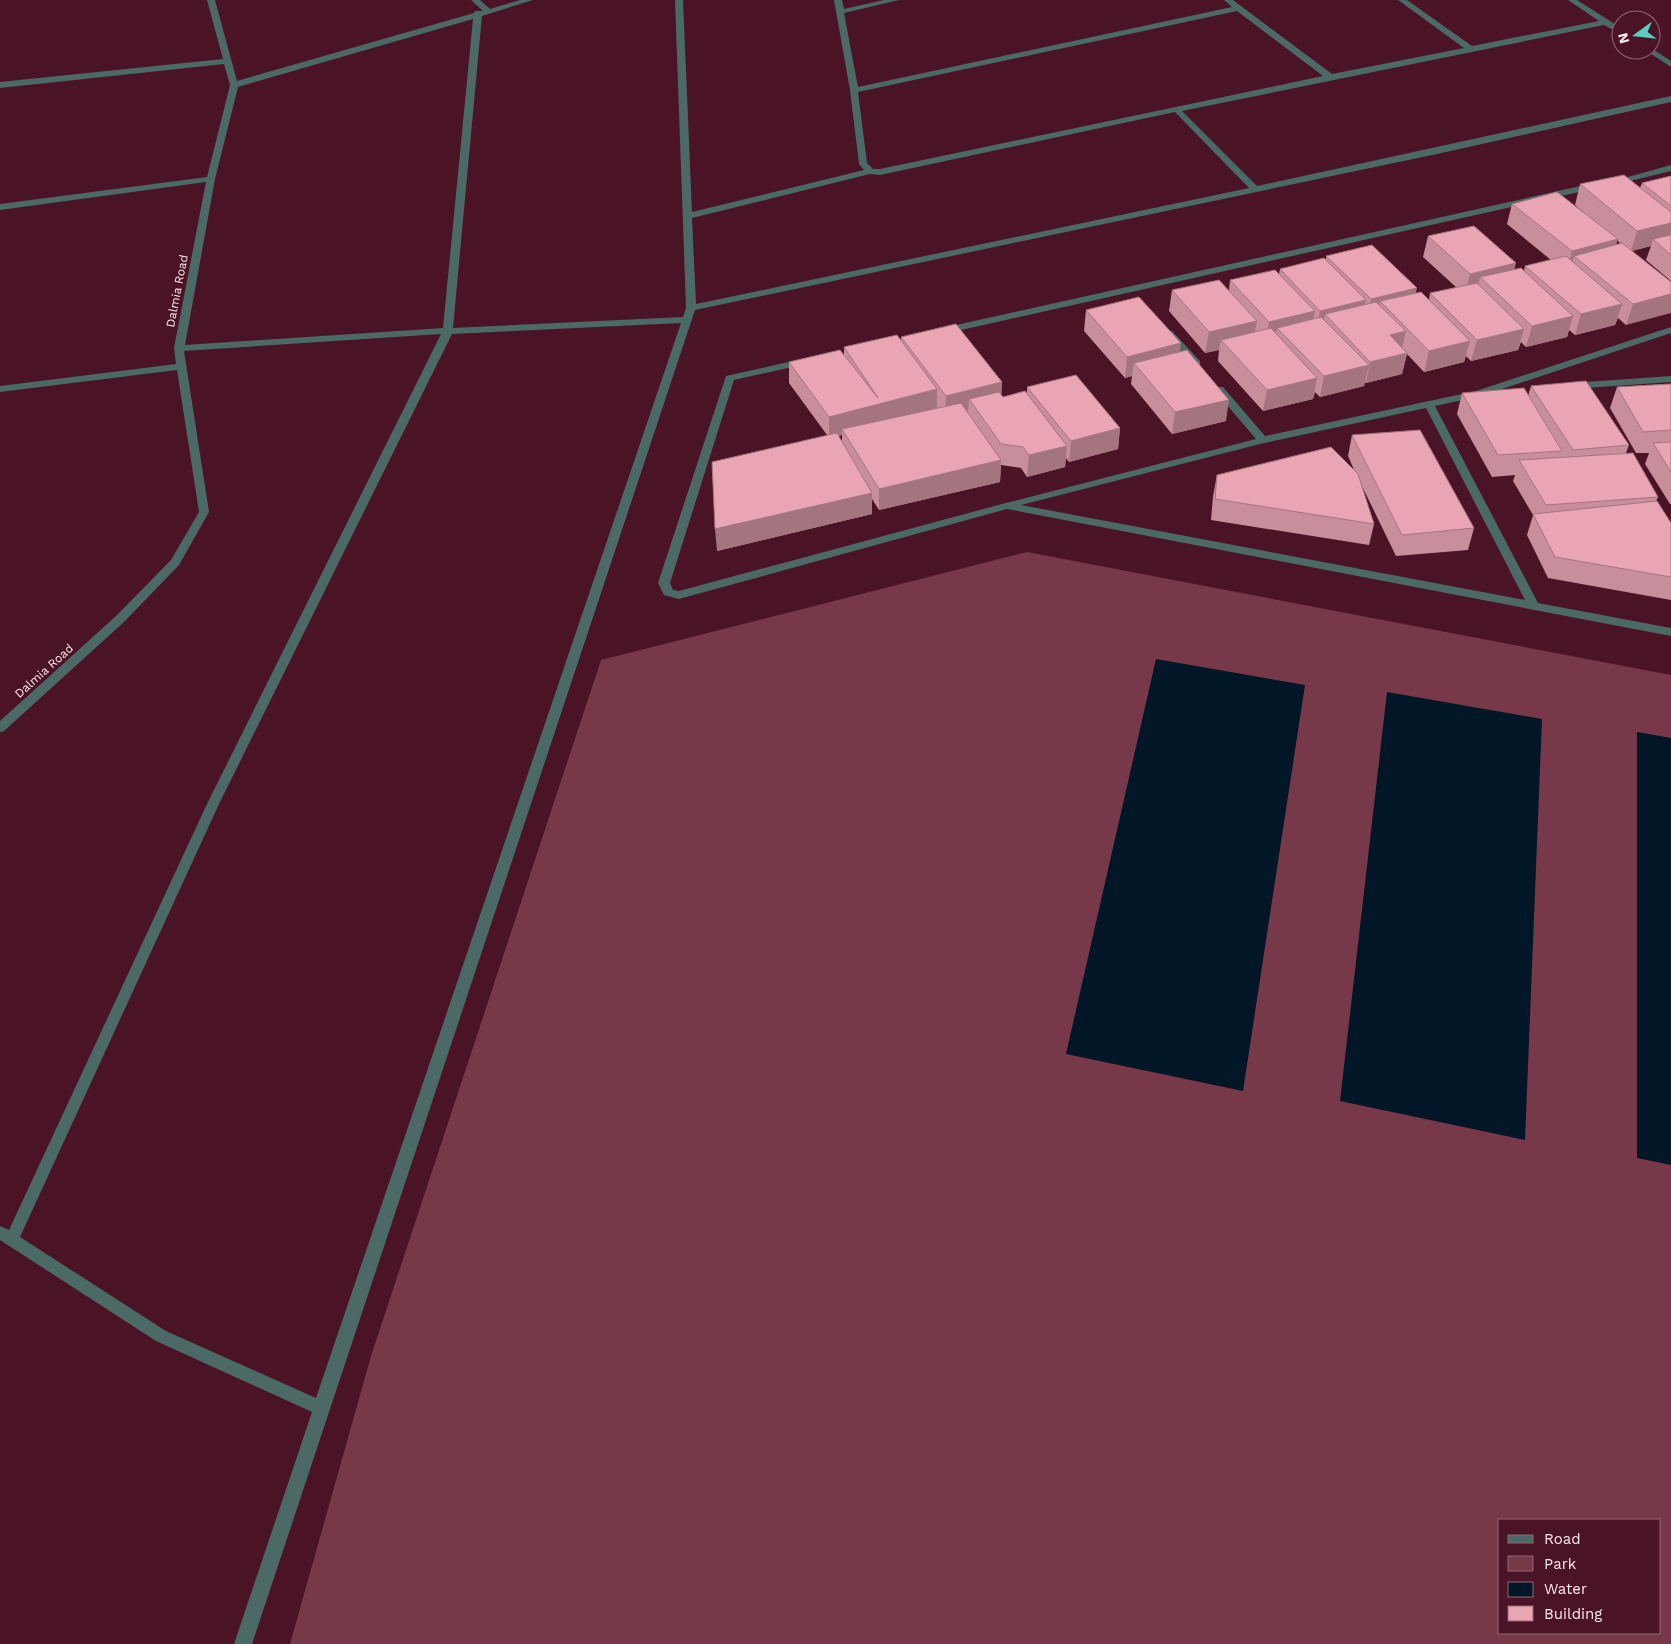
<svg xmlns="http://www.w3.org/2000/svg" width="1671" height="1644" font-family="'Work Sans',sans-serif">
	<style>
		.green { fill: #77394a; fill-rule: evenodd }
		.water { fill: #011627 }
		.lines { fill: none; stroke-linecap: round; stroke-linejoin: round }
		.minor { fill: #4b6a65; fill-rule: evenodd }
		.wall { fill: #c98e9c; fill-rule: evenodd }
		.shaded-wall { fill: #a4747f }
		.building { fill: #eaa5b5; stroke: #a4747f }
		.labels { text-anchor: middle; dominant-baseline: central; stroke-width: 5; stroke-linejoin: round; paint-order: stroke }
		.far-street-label { font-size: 12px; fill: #fde6eb; stroke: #4a1326 }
	</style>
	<rect width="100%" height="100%" fill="#4a1326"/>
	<!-- green -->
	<path class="green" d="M1027 552 1671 675V1644H290L371 1356 601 660ZM1500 1520H1660V1633H1500Z"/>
	<!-- water -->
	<path class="water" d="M1156 659 1305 685 1243 1091 1066 1054Z
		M1387 692 1542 719 1525 1140 1340 1101Z
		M1637 732 1671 738V1165L1637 1158Z"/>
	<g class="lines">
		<!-- minor -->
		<path class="minor" d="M207 0H215L237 81 474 13 475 11H483L471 0H480L490 9 520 0H533L482 16 453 328 683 317 686 308 675 0H683L692 212 864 170 859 164 850 90 834 0H842L844 9 884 0H899L844 13 858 87 1232 7 1224 0H1233L1332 74 1464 48 1398 0H1407L1472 46 1599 21 1568 0H1577L1621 28V34L1604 25 1182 111 1257 186 1671 96V102L1437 154 695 310 252 1644H234L312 1412 156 1341 0 1240V1226L9 1230 207 804 441 334 184 351 209 512 179 565 124 622 4 731 0 732V721L116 616 171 560 199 512 177 370 0 392V386L176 364 174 348 206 182 0 210V204L207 177 230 85 224 64 0 88V82L223 59ZM1237 11 1323 76 880 169H873L867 163 858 92ZM473 19 443 328 185 345 215 179 238 87ZM1175 112 1249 188 696 304 692 218 870 174 880 175ZM681 323 316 1398 166 1331 20 1237 219 804 452 334Z
			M1651 48 1671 61V67L1645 50H1651Z
			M1671 165V171L1614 185 1610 182Z
			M1594 183 1597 184V188L943 334 938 331 943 328Z
			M1671 327V333L1481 396 1435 406 1538 603 1671 628V636L1007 509 679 599 664 595 658 583 726 376 806 358 811 361 806 364 734 380 670 583 673 590 679 591 1002 504 1256 439 1215 391V387H1223L1265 436 1476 391ZM1426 408 1525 600 1021 505 1264 443Z
			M1169 330 1172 331 1200 361V365H1192L1166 335 1164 333Z
			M1671 376V382L1571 389 1566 386 1571 383Z"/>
	</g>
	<!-- wall -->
	<path class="wall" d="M1671 176V281L1646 260 1651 246 1632 251 1671 282 1626 325 1618 318 1615 325 1575 335 1569 330 1567 337 1526 347 1521 342 1518 350 1471 361 1466 356 1464 362 1424 372 1407 354 1402 374 1366 383 1365 382 1364 386 1320 397 1315 392 1313 399 1263 411 1218 361 1219 350 1205 353 1169 311 1172 290H1229L1230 280 1279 274 1280 269 1326 260V256L1416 293 1429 300 1430 293 1457 288 1423 257 1428 236 1514 270 1524 271 1525 266 1551 260 1507 224 1512 204 1584 213 1575 205 1580 184 1640 188 1642 183ZM1617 240 1621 244 1616 245Z
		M1086 310 1180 352 1226 421 1172 434 1131 384 1132 376 1125 378 1084 331Z
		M901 337 1002 382 1001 395 1003 397 1027 393V387L1120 428 1118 449 1069 462 1066 458 1065 467 1027 477 1021 468 1001 465 1000 482 879 510 872 499V514L717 551 827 435 789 383V362L844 355V347L901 341ZM842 435V442L838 436Z
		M1671 384V504H1670L1645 464 1649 453H1636L1610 408 1617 387Z
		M1531 386 1629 445 1626 453 1658 497 1656 501 1671 523V600L1548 578 1527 535 1533 515 1513 481 1515 475 1492 477 1457 414 1462 393 1528 396Z
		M1352 435 1474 528 1468 550 1396 556 1360 482 1374 524 1369 545 1211 520 1213 496 1217 475 1355 472 1348 456Z"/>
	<!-- shaded-wall -->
	<path class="shaded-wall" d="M1671 223V242L1653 239 1651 246 1631 251 1637 231Z
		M1618 239 1611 259 1574 256 1570 271 1566 272 1572 251Z
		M1516 263 1511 283 1480 277 1477 291 1465 294 1470 274Z
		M1417 288 1412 309 1380 301 1377 318 1367 320 1371 299Z
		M1671 294V313L1626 325 1633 304Z
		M1366 300 1361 321 1325 314 1322 330 1316 331 1320 311Z
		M1622 304 1615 325 1575 335 1581 314Z
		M1315 311 1311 332 1277 328 1275 340 1265 343 1269 322Z
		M1573 316 1567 337 1526 347 1532 326Z
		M1257 321 1253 341 1221 340 1219 350 1205 353 1209 332Z
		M1524 329 1518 350 1471 361 1477 340Z
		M1406 331 1401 352 1390 335Z
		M1470 341 1464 362 1424 372 1429 351Z
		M1181 343 1178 364 1134 363 1132 376 1125 378 1127 357Z
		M1407 353 1402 374 1366 383 1370 362Z
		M1369 365 1364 386 1320 397 1324 376Z
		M1317 378 1313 399 1263 411 1267 390Z
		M1002 382 1001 403 969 399 968 411 945 417 946 396Z
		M937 389V411L842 429V435L829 438V417Z
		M1229 400 1226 421 1172 434 1175 412Z
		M1120 428 1118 449 1069 462 1071 441Z
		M1067 446 1065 467 1027 477 1029 455Z
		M1001 460 1000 482 879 510V489Z
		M872 493V514L717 551 715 529Z"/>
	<!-- building -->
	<path class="building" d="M1624 175 1671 212V223L1637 231 1580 184Z
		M1671 176V206L1642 183Z
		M1557 192 1618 239 1572 251 1512 204Z
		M1474 226 1516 263 1470 274 1428 236Z
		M1671 235V255L1653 239Z
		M1622 243 1671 282V294L1633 304 1574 256Z
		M1372 245 1417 288 1371 299 1326 256Z
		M1566 256 1622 304 1581 314 1525 266Z
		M1324 258 1366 300 1320 311 1280 269Z
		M1521 268 1573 316 1532 326 1480 277Z
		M1275 270 1315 311 1269 322 1230 280Z
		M1219 280 1257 321 1209 332 1172 290Z
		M1477 283 1524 329 1477 340 1430 293Z
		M1421 292 1470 341 1429 351 1380 301Z
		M1139 297 1181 343 1127 357 1086 310Z
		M1376 302 1406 331 1390 335 1407 353 1370 362 1325 314Z
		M1321 317 1369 365 1324 376 1277 328Z
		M956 324 1002 382 946 396 901 337Z
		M1271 328 1317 378 1267 390 1221 340Z
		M897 335 937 389 829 417 789 362 840 350 878 398 844 347Z
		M1187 350 1229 400 1175 412 1134 363Z
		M1076 375 1120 428 1071 441 1027 387Z
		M1586 381 1629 445 1573 450 1531 386Z
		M1671 384V430L1643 432 1617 387Z
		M1524 388 1562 451 1498 455 1462 393Z
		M1025 391 1067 446 1029 455 1023 447 1001 444 969 399 999 392 1003 397Z
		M961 403 1001 460 879 489 842 429Z
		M1420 430 1474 528 1402 535 1352 435Z
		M837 433 872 493 715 529 712 462Z
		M1671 442V472L1653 443Z
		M1331 447 1358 474 1374 524 1215 499 1217 475Z
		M1633 453 1658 497 1546 505 1519 460Z
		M1657 501 1671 523V577L1555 557 1533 514Z"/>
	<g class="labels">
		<!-- far-street labels -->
		<g class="far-street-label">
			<text transform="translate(177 291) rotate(-79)">Dalmia Road</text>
			<text transform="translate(44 671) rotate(-42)">Dalmia Road</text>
		</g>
	</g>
	<!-- legend -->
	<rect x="1498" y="1519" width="162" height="115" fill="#4a1326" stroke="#926775"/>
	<rect x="1508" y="1535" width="25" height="8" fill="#4b6a65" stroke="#926775"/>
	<text x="1544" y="1544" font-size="15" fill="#fde6eb">Road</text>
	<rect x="1508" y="1556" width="25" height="15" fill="#77394a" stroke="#926775"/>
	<text x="1544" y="1569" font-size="15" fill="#fde6eb">Park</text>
	<rect x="1508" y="1582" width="25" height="15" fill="#011627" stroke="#926775"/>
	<text x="1544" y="1594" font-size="15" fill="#fde6eb">Water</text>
	<rect x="1508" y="1606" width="25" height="15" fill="#eaa5b5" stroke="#926775"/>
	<text x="1544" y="1619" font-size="15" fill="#fde6eb">Building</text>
	<!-- north arrow -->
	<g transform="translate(1636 35) rotate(255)"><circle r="24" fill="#4a1326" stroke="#926775"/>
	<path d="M0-4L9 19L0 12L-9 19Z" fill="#59cebe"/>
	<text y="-8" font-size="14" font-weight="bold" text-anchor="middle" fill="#fde6eb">N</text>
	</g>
</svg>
